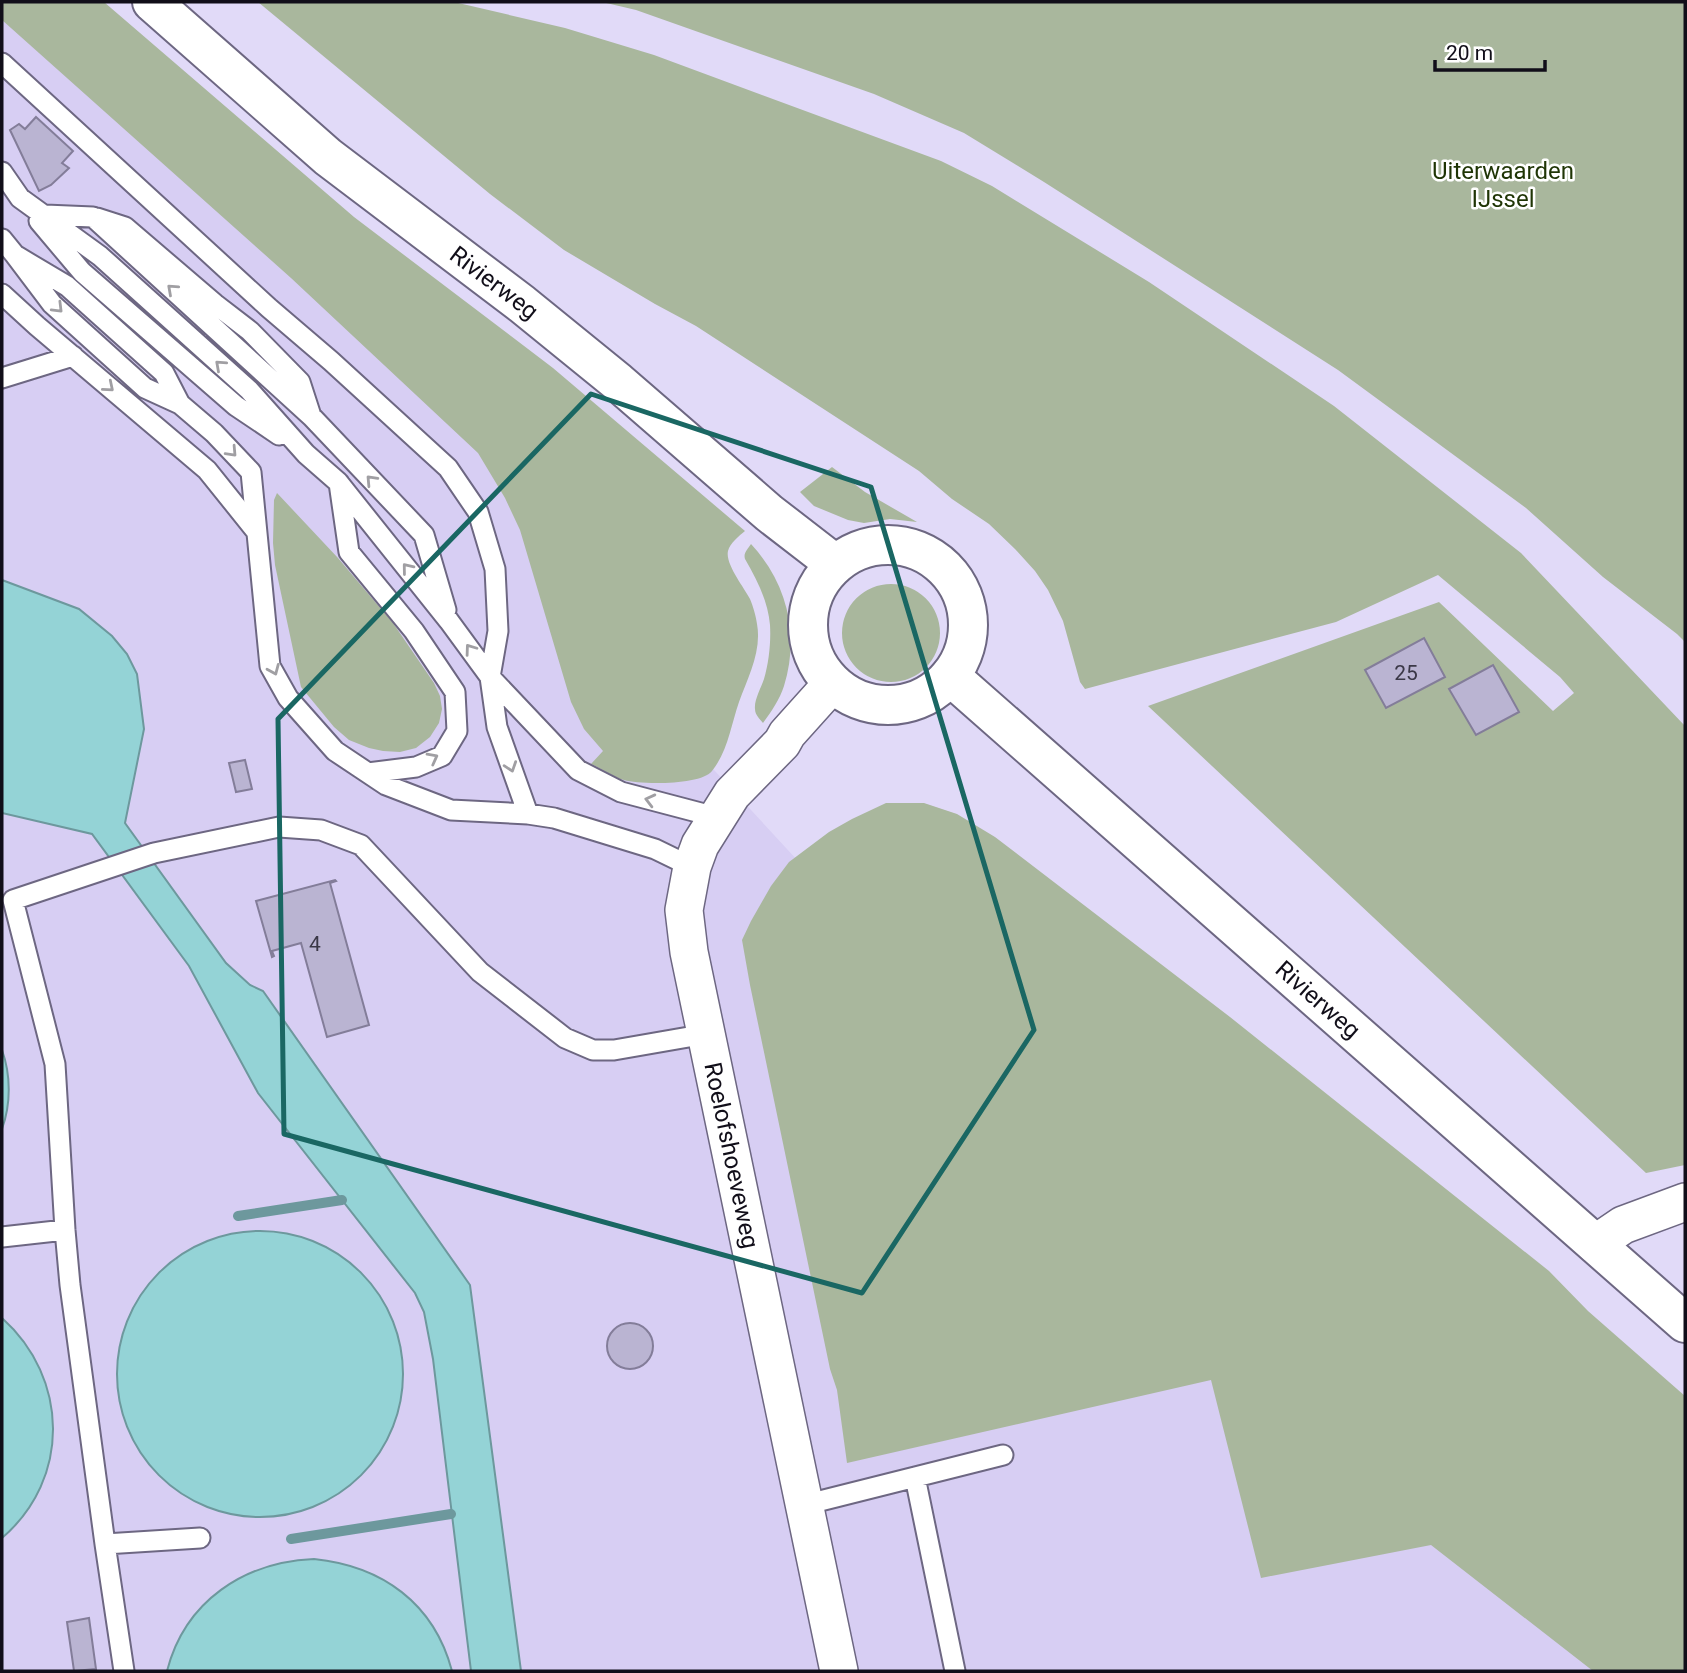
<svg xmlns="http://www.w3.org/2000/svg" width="1687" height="1673" font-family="Roboto,sans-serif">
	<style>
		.built { fill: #d7cef3 }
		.green { fill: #a9b79d }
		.water { fill: #94d3d6; stroke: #6d989d; stroke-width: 2 }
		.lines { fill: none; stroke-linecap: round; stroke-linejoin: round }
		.stream { stroke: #6d989d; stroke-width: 10 }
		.building { fill: #bab4d2; stroke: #837d99; stroke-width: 2 }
		.service-casing { stroke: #6d6782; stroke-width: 23 }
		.minor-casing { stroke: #6d6782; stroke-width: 40 }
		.primary-casing { stroke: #6d6782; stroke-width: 42 }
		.service { stroke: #fff; stroke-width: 19 }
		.minor { stroke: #fff; stroke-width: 37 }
		.primary { stroke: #fff; stroke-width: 38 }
		.oneway { stroke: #a09fa3 }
		.marked { fill: none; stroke: #1a6763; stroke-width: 5; stroke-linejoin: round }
		.labels { text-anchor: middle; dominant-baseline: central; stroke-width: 5; stroke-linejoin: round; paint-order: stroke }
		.number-label { font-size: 21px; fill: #3b3847 }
		.park-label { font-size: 24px; fill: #1f3505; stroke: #fff }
		.street-label { font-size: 24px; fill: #110e19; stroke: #fff }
	</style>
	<rect width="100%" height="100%" fill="#e1daf8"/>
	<!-- built -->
	<path class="built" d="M2 2 512 462 666 718 884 954 1685 1602V1671H2Z"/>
	<!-- green -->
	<path class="green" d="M2 2H104L354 217 553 368 745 531C739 536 730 543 728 551 725 564 744 587 750 599 753 606 756 616 757 624 762 651 748 677 739 702 731 725 728 751 712 771 702 785 641 785 624 780 615 778 601 768 591 764L603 751 584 729 571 702 520 530 505 498 478 453 291 278 2 20Z
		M258 2H454L565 28 654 55 941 161 992 186 1149 282 1334 406 1521 553 1685 726V1165L1646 1173 1148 706 1439 602 1553 711 1574 693 1560 677 1438 575 1336 622 1085 689 1080 682 1063 621 1048 590 1035 571 1015 549 989 524 952 499 919 471 696 326 655 304 564 250 490 194Z
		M602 2H1685V642L1677 634 1603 577 1526 508 1338 370 1044 182 964 133 874 94 636 10Z
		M832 467 865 492 917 522 890 519 864 523 848 520 814 506 800 492Z
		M277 493 338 558 393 623 434 683 440 696 442 709 439 723 430 737 416 748 400 752 383 751 369 748 349 740 334 727 301 687 275 565 273 543 274 500Z
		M751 544C787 583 800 634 784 686 780 699 771 712 763 723 760 719 755 715 755 709 754 700 761 688 764 679 769 662 771 642 770 625 768 601 757 580 745 559 743 553 748 549 751 544Z
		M842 633a49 49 0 1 1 98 0a49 49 0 1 1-98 0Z
		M886 803H924L957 814 995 837 1230 1017 1549 1271 1588 1311 1685 1396V1671H1593L1431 1545 1261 1578 1211 1380 847 1463 837 1390 830 1369 750 985 742 940 751 921 771 886 789 862 829 832 852 819Z"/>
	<!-- water -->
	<path class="water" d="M2 580 79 609 112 636 127 654 137 674 144 729 125 823 226 963 250 985 263 991 470 1285 521 1671H471L433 1359 424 1312 415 1293 258 1093 189 966 92 834 2 813Z
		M2 1050C11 1075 11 1104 2 1129Z
		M117 1374a143 143 0 1 1 286 0a143 143 0 1 1-286 0Z
		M2 1318C69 1378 71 1479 2 1538Z
		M314 1559C382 1566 434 1603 452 1671H167C185 1601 244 1562 314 1559Z"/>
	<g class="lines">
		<!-- stream -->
		<path class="stream" d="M238 1216 342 1200
			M291 1539 451 1514"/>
	</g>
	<!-- building -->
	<path class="building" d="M36 117 73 151 62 163 69 168 51 185 39 191 10 130 19 124 25 129Z
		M1424 638 1445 677 1386 708 1365 670Z
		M1493 665 1519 712 1476 735 1449 689Z
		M245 760 252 789 236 792 229 763Z
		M335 880 336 881 330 883 369 1025 327 1037 301 943 272 951 274 956 272 957 256 901Z
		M607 1346a23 23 0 1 1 46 0a23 23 0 1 1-46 0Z
		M89 1618 96 1669 74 1671 67 1622Z"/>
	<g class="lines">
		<!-- service casing -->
		<g class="service-casing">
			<path id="service" d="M2 63 269 308 331 361 448 468 478 512 495 569 498 631 490 677 497 727 528 814
				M2 172 20 198 100 256 249 390 306 454 338 482 449 621 490 677 578 770 621 792 716 817
				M45 215 93 217 312 417 424 535 446 610
				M97 218 125 227 215 304 250 331 300 382 311 416
				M39 221 82 272 236 406 279 435
				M2 239 15 255 67 286 164 373 180 404
				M15 255 52 304 145 388 180 404 214 433 251 472 270 666 288 698 335 751 386 785 451 810 528 814 554 818 655 849 692 867
				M2 294 37 326 207 470 256 531
				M2 378 73 356
				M339 483 349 552 414 631 455 692 457 731 442 756 416 767 368 773
				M2 1237 65 1230
				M915 1477 955 1671
				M804 1505 1003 1455
				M200 1538 105 1544 70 1285 65 1230 55 1064 13 900 154 853 279 827 321 830 361 845 480 972 565 1038 593 1050H614L706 1034
				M105 1544 124 1671"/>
		</g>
		<!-- minor casing -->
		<g class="minor-casing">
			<g id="minor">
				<path id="s1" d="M831 685 787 734 782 743 732 794 700 845 692 867 684 910 689 952 839 1671"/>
				<path d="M1595 1244 1623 1225 1685 1202"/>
			</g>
		</g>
		<!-- primary casing -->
		<g class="primary-casing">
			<g id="primary">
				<path id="s2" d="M152 2 328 157 522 304 618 382 769 513 835 564"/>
				<circle cx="888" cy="625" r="80"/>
				<path id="s3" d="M950 676 1685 1323"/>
			</g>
		</g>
		<!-- service -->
		<use href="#service" class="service"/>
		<!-- minor -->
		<use href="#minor" class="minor"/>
		<!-- primary -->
		<use href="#primary" class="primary"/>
	</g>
	<!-- one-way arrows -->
	<defs><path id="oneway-chevron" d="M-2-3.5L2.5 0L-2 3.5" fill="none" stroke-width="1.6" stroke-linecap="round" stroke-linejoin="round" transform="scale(1.75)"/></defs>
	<g class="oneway">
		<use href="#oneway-chevron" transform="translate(172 289) rotate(-138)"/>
		<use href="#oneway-chevron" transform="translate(58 308) rotate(45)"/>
		<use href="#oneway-chevron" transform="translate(220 365) rotate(-138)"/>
		<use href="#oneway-chevron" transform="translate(109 387) rotate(40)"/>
		<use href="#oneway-chevron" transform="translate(232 452) rotate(47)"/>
		<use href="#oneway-chevron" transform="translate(371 480) rotate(-133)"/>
		<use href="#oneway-chevron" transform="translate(407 568) rotate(-129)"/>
		<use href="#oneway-chevron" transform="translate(470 649) rotate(-126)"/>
		<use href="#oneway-chevron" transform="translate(274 670) rotate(67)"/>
		<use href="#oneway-chevron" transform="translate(433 758) rotate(-28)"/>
		<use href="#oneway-chevron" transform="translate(511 767) rotate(71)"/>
		<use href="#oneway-chevron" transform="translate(650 800) rotate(-166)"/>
	</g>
	<!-- marked area -->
	<path class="marked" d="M591 394 871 487 1034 1030 862 1293 284 1134 278 719Z"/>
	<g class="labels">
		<!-- number labels -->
		<g class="number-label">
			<text x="1406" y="673">25</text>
			<text x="315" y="944">4</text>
		</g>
		<!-- park labels -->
		<g class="park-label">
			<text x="1503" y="171">Uiterwaarden<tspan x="1503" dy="28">IJssel</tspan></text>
		</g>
		<!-- street labels -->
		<g class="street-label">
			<text stroke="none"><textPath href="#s2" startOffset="443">Rivierweg</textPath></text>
			<text stroke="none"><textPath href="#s3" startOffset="490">Rivierweg</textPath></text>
			<text stroke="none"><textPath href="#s1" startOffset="525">Roelofshoeveweg</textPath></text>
		</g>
	</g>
	<!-- border -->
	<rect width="1687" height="1673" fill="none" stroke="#110e19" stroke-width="7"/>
	<!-- scale -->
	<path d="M1435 60v10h110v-10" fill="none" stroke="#110e19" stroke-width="3.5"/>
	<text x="1446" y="60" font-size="21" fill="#110e19" stroke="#ffffff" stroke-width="5" paint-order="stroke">20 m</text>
</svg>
